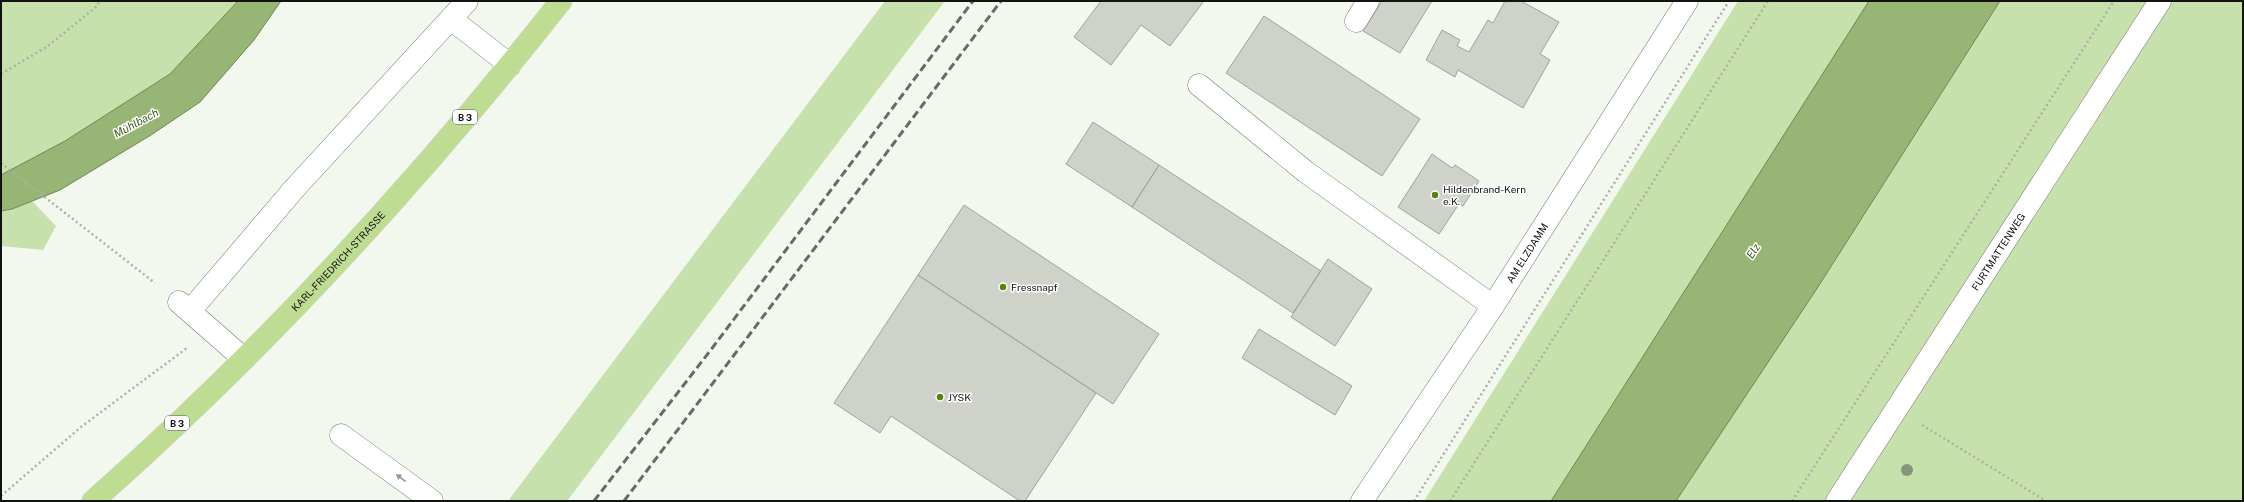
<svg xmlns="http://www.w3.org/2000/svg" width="2244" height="502" font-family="'Public Sans',sans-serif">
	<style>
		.green { fill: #c7e1ac }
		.water { fill: #97b575; stroke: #6f8457 }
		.building { fill: #ced2c9; stroke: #9fa39b }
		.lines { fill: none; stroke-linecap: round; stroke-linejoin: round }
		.minor-casing { stroke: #747870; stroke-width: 23 }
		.major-casing { stroke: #d4d5d4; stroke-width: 23 }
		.path { stroke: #acb0a9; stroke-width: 2.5; stroke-dasharray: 2 3; stroke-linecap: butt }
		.minor { stroke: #fff; stroke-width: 22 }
		.major { stroke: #bedd92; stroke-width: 22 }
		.rail { stroke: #676a65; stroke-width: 3; stroke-dasharray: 8 4; stroke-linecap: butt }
		.tree { fill: #889578 }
		.oneway { fill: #949593 }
		.poi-dot { fill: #58830b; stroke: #fff; stroke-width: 1.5 }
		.labels { text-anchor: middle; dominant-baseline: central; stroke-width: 3; stroke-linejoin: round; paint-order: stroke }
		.shield { fill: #fff; stroke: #585a58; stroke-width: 1 }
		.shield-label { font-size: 9px; font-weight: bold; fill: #111310 }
		.poi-label { font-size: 10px; fill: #111310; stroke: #fff; text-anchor: start }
		.street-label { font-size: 10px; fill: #111310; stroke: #fff }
		.water-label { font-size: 11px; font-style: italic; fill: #3e5a17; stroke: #fff }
	</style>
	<rect width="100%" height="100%" fill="#f3f8ef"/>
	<!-- green -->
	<path class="green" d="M1 1H238L170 74 65 141 1 175Z
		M885 1H945L567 501H508Z
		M1738 1H1869L1551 501H1424Z
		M2000 1H2243V501H1676L1816 290Z
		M32 201 56 226 43 250 1 246V211L12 209Z"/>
	<!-- water -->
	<path class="water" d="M238 1H281L254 40 200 102 151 135 60 190 12 209 1 211V175L65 141 170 74Z
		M1869 1H2000L1816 290 1676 501H1551Z"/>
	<!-- building -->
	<path class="building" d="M1101 1H1204L1170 46 1141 25 1111 65 1074 37Z
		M1382 1H1432L1400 53 1363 31Z
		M1505 1H1521L1559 22 1540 54 1550 60 1523 108 1458 70 1455 77 1426 60 1442 30 1460 40 1457 46 1469 52 1488 20 1493 23Z
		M1264 16 1420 119 1382 176 1226 73Z
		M1093 122 1159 165 1132 207 1066 164Z
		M1432 154 1452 168 1455 165 1479 181 1463 206 1459 204 1439 234 1398 207Z
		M1159 165 1321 271 1293 313 1132 207Z
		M964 205 1159 334 1113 404 918 275Z
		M1328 259 1372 289 1335 346 1291 317Z
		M918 275 1096 393 1025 501H1020L891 416 880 433 834 403Z
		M1259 329 1352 386 1335 415 1242 358Z"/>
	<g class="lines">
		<!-- minor casing -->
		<g class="minor-casing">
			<g id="minor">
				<path d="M451 19 510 65"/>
				<path d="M1356 21 1368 1"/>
				<path d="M1199 85 1306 172 1493 306"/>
				<path d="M179 302 244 359"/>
				<path d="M190 311 294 189 467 1"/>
				<path d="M341 435 432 501"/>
				<path id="s1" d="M1362 501 1493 306 1687 1"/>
				<path id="s2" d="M1837 501 2160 1"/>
			</g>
		</g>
		<!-- major casing -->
		<g class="major-casing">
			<g id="major">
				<path id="s3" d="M93 501C264 350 420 180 561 1"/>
			</g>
		</g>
		<!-- path -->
		<path class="path" d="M1 74 48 46 96 7 100 1
			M1 163 155 283
			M1922 425 2046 501
			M1 496 81 427 187 348
			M1414 501 1729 1
			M1450 501 1768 1
			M1792 501 2114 1"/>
		<!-- minor -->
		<use href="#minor" class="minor"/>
		<!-- major -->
		<use href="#major" class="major"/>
		<!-- rail -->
		<path class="rail" d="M594 501 713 347 973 1
			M624 501 1001 1"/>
	</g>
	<!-- trees -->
	<circle class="tree" cx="1907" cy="470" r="6"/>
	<!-- one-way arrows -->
	<defs><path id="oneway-solid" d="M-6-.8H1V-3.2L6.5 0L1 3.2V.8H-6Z"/></defs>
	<use class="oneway" href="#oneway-solid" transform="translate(401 478) rotate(-143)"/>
	<!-- markers -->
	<g class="poi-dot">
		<circle cx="1435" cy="195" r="4"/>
		<circle cx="1003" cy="287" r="4"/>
		<circle cx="940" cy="397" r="4"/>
	</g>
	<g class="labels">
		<!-- shield labels -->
		<g class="shield">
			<rect x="453" y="110" width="24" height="14" rx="3"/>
			<rect x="165" y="416" width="24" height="14" rx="3"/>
		</g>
		<g class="shield-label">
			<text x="465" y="117">B 3</text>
			<text x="177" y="423">B 3</text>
		</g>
		<!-- poi labels -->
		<g class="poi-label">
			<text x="1443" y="189">Hildenbrand-Kern<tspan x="1443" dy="12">e.K.</tspan></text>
			<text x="1011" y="287">Fressnapf</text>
			<text x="948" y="397">JYSK</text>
		</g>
		<!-- street labels -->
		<g class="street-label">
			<text stroke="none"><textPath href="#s2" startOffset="297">FURTMATTENWEG</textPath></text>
			<text stroke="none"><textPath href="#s1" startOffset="298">AM ELZDAMM</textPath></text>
			<text stroke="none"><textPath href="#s3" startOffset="343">KARL-FRIEDRICH-STRASSE</textPath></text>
		</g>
		<!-- water labels -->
		<g class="water-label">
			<text transform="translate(136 123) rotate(-28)">Mühlbach</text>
			<text transform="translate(1753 251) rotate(-57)">Elz</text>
		</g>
	</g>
	<!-- border -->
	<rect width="2244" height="502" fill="none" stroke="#111310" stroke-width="4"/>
</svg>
